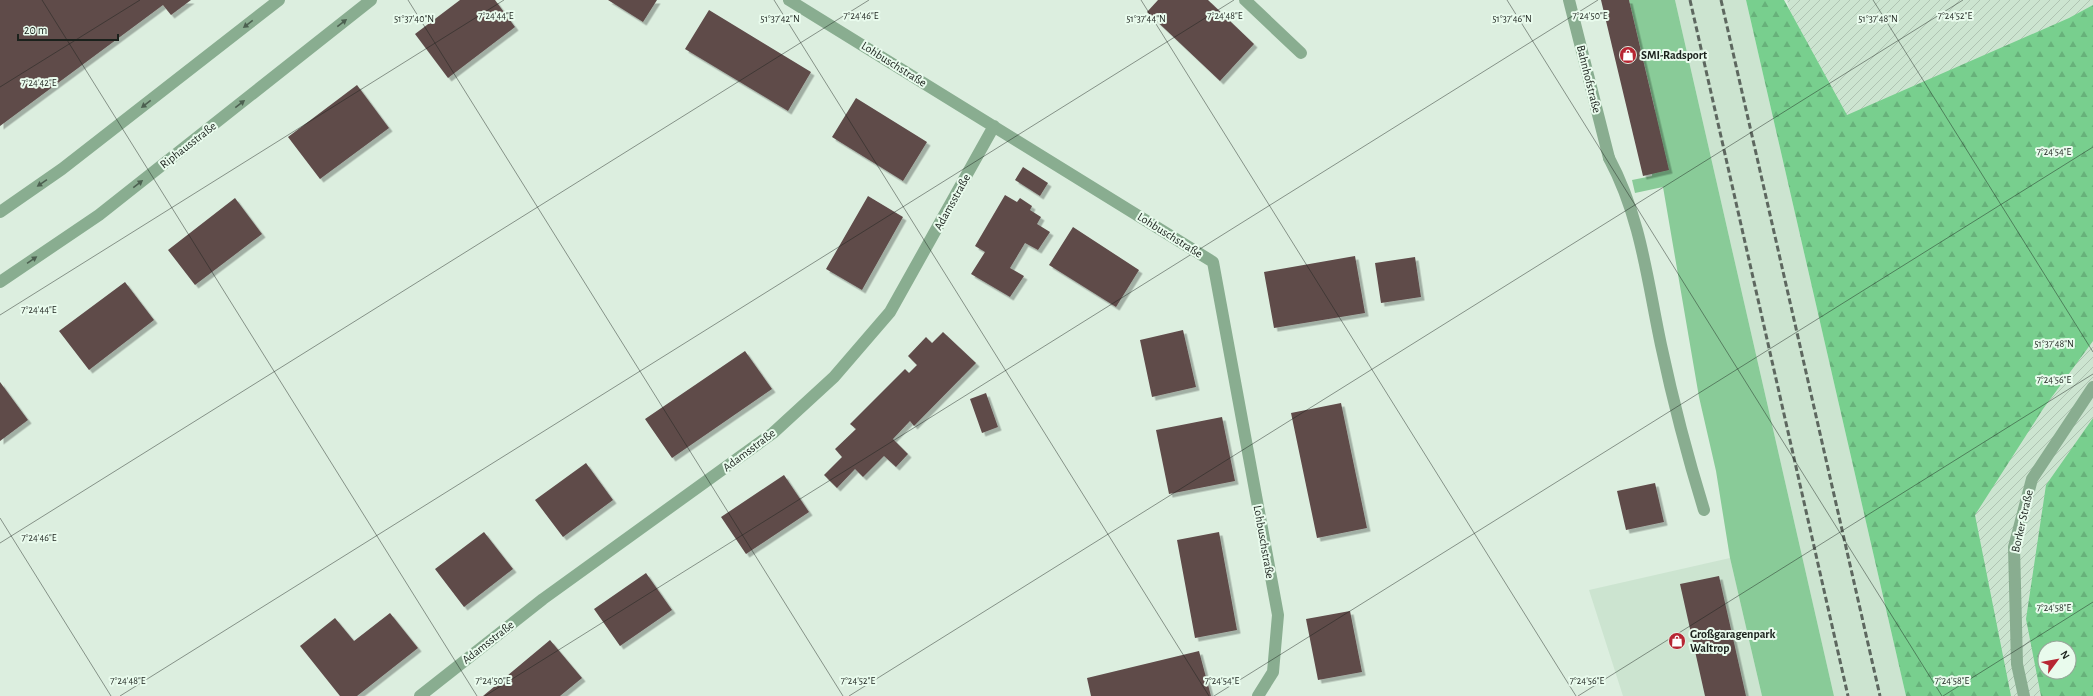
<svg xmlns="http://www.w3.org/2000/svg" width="2093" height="696" font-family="'Alegreya Sans',sans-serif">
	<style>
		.built { fill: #cce4d0 }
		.industrial { fill: url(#industrial-furrows); fill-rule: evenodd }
		.grass { fill: #89cb98 }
		.forest { fill: url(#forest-firs); fill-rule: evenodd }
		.building { fill: #5f4b4a; filter: url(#shadow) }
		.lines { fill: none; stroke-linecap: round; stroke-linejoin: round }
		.service { stroke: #89ad90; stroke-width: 12 }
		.minor { stroke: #89ad90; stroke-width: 12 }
		.tertiary { stroke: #89ad90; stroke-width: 12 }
		.rail { stroke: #5d675f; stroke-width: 3; stroke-dasharray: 6 3; stroke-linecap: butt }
		.oneway { fill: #4c6050 }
		.ticks { fill: none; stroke: #1b211c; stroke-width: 1; stroke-opacity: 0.45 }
		.labels { text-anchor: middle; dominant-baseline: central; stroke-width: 4; stroke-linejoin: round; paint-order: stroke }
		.poi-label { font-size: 12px; font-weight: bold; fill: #1b211c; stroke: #e9fbed; text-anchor: start }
		.street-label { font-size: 12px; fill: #1b211c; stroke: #e9fbed }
		.ticks-label { font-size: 10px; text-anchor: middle; fill: #1b211c; stroke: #e9fbed; stroke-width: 4; stroke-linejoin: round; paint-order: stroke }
	</style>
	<defs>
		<pattern id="industrial-furrows" width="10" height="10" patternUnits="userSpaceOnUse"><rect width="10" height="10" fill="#cce4d0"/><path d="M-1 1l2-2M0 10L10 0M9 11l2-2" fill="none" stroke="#afc3b2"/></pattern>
		<pattern id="forest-firs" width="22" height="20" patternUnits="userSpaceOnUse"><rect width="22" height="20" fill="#78cf8e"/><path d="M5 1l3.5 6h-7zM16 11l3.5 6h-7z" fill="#67b17a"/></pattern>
		<filter id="shadow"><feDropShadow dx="3.5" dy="3.5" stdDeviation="0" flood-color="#0004"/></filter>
	</defs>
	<rect width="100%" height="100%" fill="#dceedf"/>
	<!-- built -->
	<path class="built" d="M1675 0H1746L1906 696H1834Z
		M1730 558 1762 696H1623L1589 590Z"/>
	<!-- industrial -->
	<path class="industrial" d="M1787 0H2093V696H1945ZM2045 648H2069V672H2045Z"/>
	<!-- grass -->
	<path class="grass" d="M1629 0H1675L1834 696H1762L1730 558 1716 471 1699 397 1663 187 1635 193 1632 180 1652 176 1655 110Z"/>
	<!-- forest -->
	<path class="forest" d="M1746 0H1784L1847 115 2069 18 2093 5V341L2043 409 1975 515 2011 696H1906Z
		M2093 418V696H2041L2026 619 2046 485ZM2045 648H2069V672H2045Z"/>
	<!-- building -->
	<path class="building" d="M0 0H191L171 15 163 5 0 126Z
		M460 0H495L515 27 448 78 415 34Z
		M608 0H657L643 22Z
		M1158 0H1208L1254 44 1220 81 1147 12Z
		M1601 0H1629L1669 170 1643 176Z
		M709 10 811 72 788 111 685 49Z
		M357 85 389 128 320 179 288 137Z
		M856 98 927 142 903 181 832 137Z
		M1023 167 1048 183 1040 196 1015 180Z
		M1005 195 1017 202 1020 198 1032 206 1030 210 1041 217 1037 224 1050 232 1038 250 1025 243 1010 268 1024 276 1010 297 971 274 985 252 975 246Z
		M868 196 903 217 862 290 826 269Z
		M235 198 262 234 195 285 168 250Z
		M1073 227 1139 270 1116 307 1049 265Z
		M1355 256 1365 313 1274 328 1264 272Z
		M1415 257 1421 297 1381 303 1375 263Z
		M125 282 154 320 89 370 59 331Z
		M1183 330 1196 387 1152 397 1140 340Z
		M943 332 976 363 914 426 910 421 893 439 908 454 896 467 884 456 863 477 855 469 837 488 824 475 842 457 835 449 856 429 850 424 905 369 909 373 917 365 908 356 926 337 932 343Z
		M745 351 772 389 672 458 645 419Z
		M0 382 28 420 0 441Z
		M986 393 998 427 982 433 970 399Z
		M1341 403 1367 528 1317 538 1291 413Z
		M1222 417 1235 481 1169 494 1156 430Z
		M586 463 613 500 563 537 535 500Z
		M784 475 809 512 746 554 721 517Z
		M1655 483 1664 522 1626 530 1617 491Z
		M484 532 513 569 464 607 435 569Z
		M1219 532 1237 630 1195 638 1177 540Z
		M646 573 672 610 620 646 594 609Z
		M1719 576 1746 696H1705L1680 584Z
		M1350 611 1362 672 1318 680 1306 619Z
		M390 613 418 648 357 696H340L300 646 335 618 354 641Z
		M550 640 582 678 560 696H483Z
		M1199 651 1211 696H1091L1087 678Z"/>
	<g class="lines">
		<!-- service -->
		<path class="service" d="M1245 0 1301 53
			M1609 158C1641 218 1647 279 1661 345 1673 401 1687 455 1704 510"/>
		<!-- minor -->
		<path class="minor" d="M789 0 1213 262 1278 615 1273 672 1258 696
			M1569 0 1609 158
			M420 696 543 599 773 433 834 377 890 312 994 126
			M2024 696 2017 664 2014 547 2032 479 2093 387"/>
		<!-- tertiary -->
		<path class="tertiary" d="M0 212 62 169 279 0
			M0 282 99 215 371 0"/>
		<!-- rail -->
		<path class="rail" d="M1690 0 1848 696
			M1721 0 1880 696"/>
	</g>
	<!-- one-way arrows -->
	<defs><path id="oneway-solid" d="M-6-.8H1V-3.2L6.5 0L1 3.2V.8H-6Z"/></defs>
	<g class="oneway">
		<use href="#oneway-solid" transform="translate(342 23) rotate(-38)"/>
		<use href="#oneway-solid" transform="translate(248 24) rotate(142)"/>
		<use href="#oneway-solid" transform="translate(146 104) rotate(142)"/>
		<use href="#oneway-solid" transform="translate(240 104) rotate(-38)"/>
		<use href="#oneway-solid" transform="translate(42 183) rotate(146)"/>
		<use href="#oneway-solid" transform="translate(138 184) rotate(-38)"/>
		<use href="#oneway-solid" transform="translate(32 260) rotate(-34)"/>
	</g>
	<!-- ticks -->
	<path class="ticks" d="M42 0 477 696M408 0 843 696M774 0 1209 696M1141 0 1576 696M1507 0 1942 696M1873 0 2093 352M0 87 140 0M0 315 504 0M0 518 111 696M0 543 869 0M120 696 1234 0M485 696 1598 0M849 696 1963 0M1214 696 2093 147M1578 696 2093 374M1943 696 2093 602"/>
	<!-- icons -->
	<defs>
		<g id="shop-disc" transform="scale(0.9)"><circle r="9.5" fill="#b72633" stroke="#e9fbed"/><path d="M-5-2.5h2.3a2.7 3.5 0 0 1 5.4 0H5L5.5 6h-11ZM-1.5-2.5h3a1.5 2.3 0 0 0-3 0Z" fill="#fff"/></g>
	</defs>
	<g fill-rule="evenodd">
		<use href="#shop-disc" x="1628" y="55"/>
		<use href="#shop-disc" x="1677" y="641"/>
	</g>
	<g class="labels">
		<!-- poi labels -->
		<g class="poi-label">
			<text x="1641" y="55">SMI-Radsport</text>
			<text x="1690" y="634">Großgaragenpark<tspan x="1690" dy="14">Waltrop</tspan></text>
		</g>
		<!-- street labels -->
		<g class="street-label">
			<text transform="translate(894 64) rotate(32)">Lohbuschstraße</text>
			<text transform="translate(1589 79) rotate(76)">Bahnhofstraße</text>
			<text transform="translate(188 145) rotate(-38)">Riphausstraße</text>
			<text transform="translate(952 202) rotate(-61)">Adamsstraße</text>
			<text transform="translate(1170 235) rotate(32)">Lohbuschstraße</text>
			<text transform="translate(749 450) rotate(-37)">Adamsstraße</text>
			<text transform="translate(2022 521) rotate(-77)">Borker Straße</text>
			<text transform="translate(1264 542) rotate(80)">Lohbuschstraße</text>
			<text transform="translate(488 642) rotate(-38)">Adamsstraße</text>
		</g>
	</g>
	<g class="ticks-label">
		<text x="496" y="19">7°24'44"E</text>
		<text x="861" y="19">7°24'46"E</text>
		<text x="1590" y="19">7°24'50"E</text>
		<text x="1955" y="19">7°24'52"E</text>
		<text x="1225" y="19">7°24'48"E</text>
		<text x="780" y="22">51°37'42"N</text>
		<text x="1512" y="22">51°37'46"N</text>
		<text x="414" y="22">51°37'40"N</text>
		<text x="1146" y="22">51°37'44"N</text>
		<text x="1878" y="22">51°37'48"N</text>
		<text x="39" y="86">7°24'42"E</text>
		<text x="2054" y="155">7°24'54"E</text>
		<text x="39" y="313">7°24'44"E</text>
		<text x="2054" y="347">51°37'48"N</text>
		<text x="2054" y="383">7°24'56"E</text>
		<text x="39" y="541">7°24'46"E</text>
		<text x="2054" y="611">7°24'58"E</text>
		<text x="128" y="684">7°24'48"E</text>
		<text x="493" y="684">7°24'50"E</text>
		<text x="858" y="684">7°24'52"E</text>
		<text x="1222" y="684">7°24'54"E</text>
		<text x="1587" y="684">7°24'56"E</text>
		<text x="1952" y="684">7°24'58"E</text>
	</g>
	<!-- north arrow -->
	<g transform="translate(2057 660) rotate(58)"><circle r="19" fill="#e9fbed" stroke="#97a499"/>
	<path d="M0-3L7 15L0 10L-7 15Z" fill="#b72633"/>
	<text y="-6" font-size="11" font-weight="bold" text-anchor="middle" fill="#1b211c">N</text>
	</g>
	<!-- scale -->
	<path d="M18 34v6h100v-6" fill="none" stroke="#1b211c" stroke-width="2"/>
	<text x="24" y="34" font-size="12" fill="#1b211c" stroke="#e9fbed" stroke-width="3" paint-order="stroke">20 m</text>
</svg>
